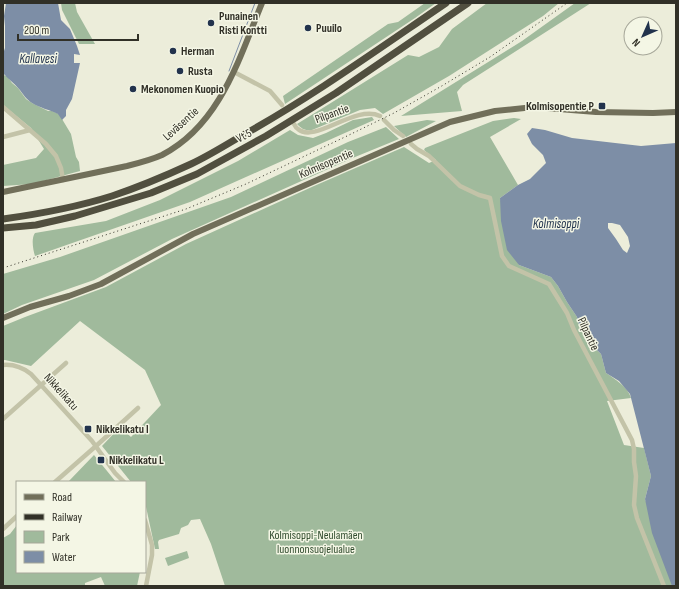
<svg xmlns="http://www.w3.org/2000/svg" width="679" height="589" font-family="'Sofia Sans Condensed',sans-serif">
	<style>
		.green { fill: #a0ba9c }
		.water { fill: #7d8ea6; fill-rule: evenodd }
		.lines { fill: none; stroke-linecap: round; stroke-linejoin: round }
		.stream { stroke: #7d8ea6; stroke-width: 1 }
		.minor { stroke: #c3c3a8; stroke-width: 4.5 }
		.major { stroke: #716f5a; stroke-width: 6 }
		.highway { stroke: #514f3f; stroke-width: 7 }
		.rail { stroke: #313027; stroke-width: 1; stroke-dasharray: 1 3; stroke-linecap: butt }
		.poi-dot { fill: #22334d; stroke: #f4f6e5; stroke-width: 1.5 }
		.labels { text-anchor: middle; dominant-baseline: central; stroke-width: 3; stroke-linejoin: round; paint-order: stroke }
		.poi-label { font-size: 12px; font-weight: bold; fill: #313027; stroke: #f4f6e5; text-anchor: start }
		.street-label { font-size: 12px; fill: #313027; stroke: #f4f6e5 }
		.park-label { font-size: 12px; fill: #314c2e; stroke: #f4f6e5 }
		.water-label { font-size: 13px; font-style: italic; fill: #22334d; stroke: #f4f6e5 }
	</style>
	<rect width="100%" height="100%" fill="#ecedda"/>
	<!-- green -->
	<path class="green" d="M61 3H75L77 12 95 44H79L62 10Z
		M425 3H436L415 18 285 104 283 96 388 24 398 22Z
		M487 3H559L543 16 449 76 383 114 375 108 360 110 312 130C305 131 302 129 297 124L408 55 419 57 439 47 452 29Z
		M575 3H591L463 85 457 92 462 111 401 116 522 41Z
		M3 73 5 76H7L12 83 18 88 26 99 32 103 48 111H52L59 114 71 134 76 157 79 162 80 171 32 184 3 186V165L36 158 44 149 31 128 3 105Z
		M372 117 374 120 190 202 35 256C33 250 31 238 35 233L106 221 160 200 238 161 290 130 298 135 313 138 326 133 353 120Z
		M514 118 521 119 490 137 518 185 500 198 519 265 551 277 558 286 567 302 577 317 579 325 589 342 601 354 606 373C615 379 628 387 631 398L607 401 624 445 644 448 651 476 645 499 676 586H225L211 544 200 519 191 520 188 525 181 528 179 534 159 540 158 542 159 549H155L145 502V482H131L102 446 120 427 131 437 161 405 145 370 80 321 31 366 5 360H3V326L25 317 106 287 186 244 314 186 404 147 429 163 436 160 424 150 425 148 493 121Z
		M427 120 436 121 406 137 394 126Z
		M386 127 399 139 355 157 172 239 94 280 22 305 3 314V274L60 257 231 197 348 142Z
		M94 455 116 482H68Z
		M17 525V572H140L137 586H105L101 577 85 583V586H3V538L10 534Z
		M187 551 189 558 168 566 165 558Z"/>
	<!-- water -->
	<path class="water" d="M6 3H58L61 20 70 29 77 46 80 55 74 54V63H80L72 99 66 110V116L62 120 58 114C50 110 40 108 32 103 26 99 23 94 19 89 14 83 8 79 3 73V54L5 48V26L4 16Z
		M532 128 545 130 572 138 641 146 676 143V586H672L652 533 645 499 651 476 630 394 619 381 606 373 601 354 589 342 579 325 577 317 567 302 558 286 551 277 519 265 507 250 501 221 500 198 518 185 530 179 546 163 543 155 532 144 527 134ZM608 223H612L620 225 628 237 630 246 627 253 623 250 616 239 608 228Z"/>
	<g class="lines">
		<!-- stream -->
		<path class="stream" d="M229 71 255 3"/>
		<!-- minor -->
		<path class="minor" d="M234 72 270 91 282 105
			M3 107 46 144 56 156 61 168 63 180
			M384 120 394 130 403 136
			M294 124C295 126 296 128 298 129 315 144 355 104 380 116
			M3 137 30 130
			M411 144 417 149 429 156 460 186 479 195 490 198 502 256 509 266 549 284 567 313 574 330 632 440 634 449V462L636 476 634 505 637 518 664 586
			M3 365C14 364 22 367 31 374L92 441 115 473 124 482
			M3 419 66 363
			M55 482 96 446 138 408
			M145 520 152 545V555L146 586
			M3 529 17 516"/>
		<!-- major -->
		<path class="major" d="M3 192 127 166C139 163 151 160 162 155 220 125 239 59 262 3
			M3 318 30 307 69 296 101 284 193 234 450 122 495 111 534 107 596 112 653 113 676 112"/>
		<!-- highway -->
		<path class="highway" d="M3 219C39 214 77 207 112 196 139 187 165 176 191 164 206 157 221 148 236 139 309 99 377 50 446 3
			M3 228 36 225 75 216 151 193 197 174 266 136 336 93 468 3"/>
		<!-- rail -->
		<path class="rail" d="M3 268 186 209 246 184 347 136 394 113 440 87 490 57 567 3"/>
	</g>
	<!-- markers -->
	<g class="poi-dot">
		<circle cx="211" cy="23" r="4"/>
		<circle cx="308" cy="28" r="4"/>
		<circle cx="173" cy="51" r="4"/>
		<circle cx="180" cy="71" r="4"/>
		<circle cx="133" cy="89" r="4"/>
		<rect x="598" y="102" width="8" height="8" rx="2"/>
		<rect x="84" y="425" width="8" height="8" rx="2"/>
		<rect x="97" y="456" width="8" height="8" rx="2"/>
	</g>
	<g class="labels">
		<!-- poi labels -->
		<g class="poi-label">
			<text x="219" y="16">Punainen<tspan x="219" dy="14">Risti Kontti</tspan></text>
			<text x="316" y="28">Puuilo</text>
			<text x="181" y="51">Herman</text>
			<text x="188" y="71">Rusta</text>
			<text x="141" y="89">Mekonomen Kuopio</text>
			<text x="594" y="106" text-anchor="end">Kolmisopentie P</text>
			<text x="96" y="429">Nikkelikatu I</text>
			<text x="109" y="460">Nikkelikatu L</text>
		</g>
		<!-- street labels -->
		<g class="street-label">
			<text transform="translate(332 114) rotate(-20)">Pilpantie</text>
			<text transform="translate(181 124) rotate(-42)">Leväsentie</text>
			<text transform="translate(244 136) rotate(-28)">Vt 5</text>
			<text transform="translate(326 164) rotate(-23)">Kolmisopentie</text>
			<text transform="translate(588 334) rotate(65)">Pilpantie</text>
			<text transform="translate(61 392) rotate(48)">Nikkelikatu</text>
		</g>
		<!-- park labels -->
		<g class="park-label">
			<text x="316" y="535">Kolmisoppi-Neulamäen<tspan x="316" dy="14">luonnonsuojelualue</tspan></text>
		</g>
		<!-- water labels -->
		<g class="water-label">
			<text x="38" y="59">Kallavesi</text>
			<text x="556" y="224">Kolmisoppi</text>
		</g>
	</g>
	<!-- border -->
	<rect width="679" height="589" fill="none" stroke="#313027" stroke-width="8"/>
	<!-- legend -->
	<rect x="16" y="481" width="130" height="92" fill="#f4f6e5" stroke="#a6a799"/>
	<rect x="24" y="494" width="20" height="6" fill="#716f5a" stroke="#a6a799"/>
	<text x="52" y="501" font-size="12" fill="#313027">Road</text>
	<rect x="24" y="514" width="20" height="6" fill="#313027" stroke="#a6a799"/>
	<text x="52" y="521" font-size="12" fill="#313027">Railway</text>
	<rect x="24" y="531" width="20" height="12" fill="#a0ba9c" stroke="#a6a799"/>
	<text x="52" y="541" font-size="12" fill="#313027">Park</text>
	<rect x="24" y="551" width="20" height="12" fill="#7d8ea6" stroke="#a6a799"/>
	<text x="52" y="561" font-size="12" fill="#313027">Water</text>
	<!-- north arrow -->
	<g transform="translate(643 36) rotate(225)"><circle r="19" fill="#f4f6e5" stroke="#a6a799"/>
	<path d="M0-3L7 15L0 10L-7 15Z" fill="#22334d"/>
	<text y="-6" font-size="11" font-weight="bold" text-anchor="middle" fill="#313027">N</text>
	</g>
	<!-- scale -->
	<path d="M18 34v6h120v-6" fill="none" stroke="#313027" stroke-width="2"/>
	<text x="24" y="34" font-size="12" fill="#313027" stroke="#f4f6e5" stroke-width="3" paint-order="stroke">200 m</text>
</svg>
